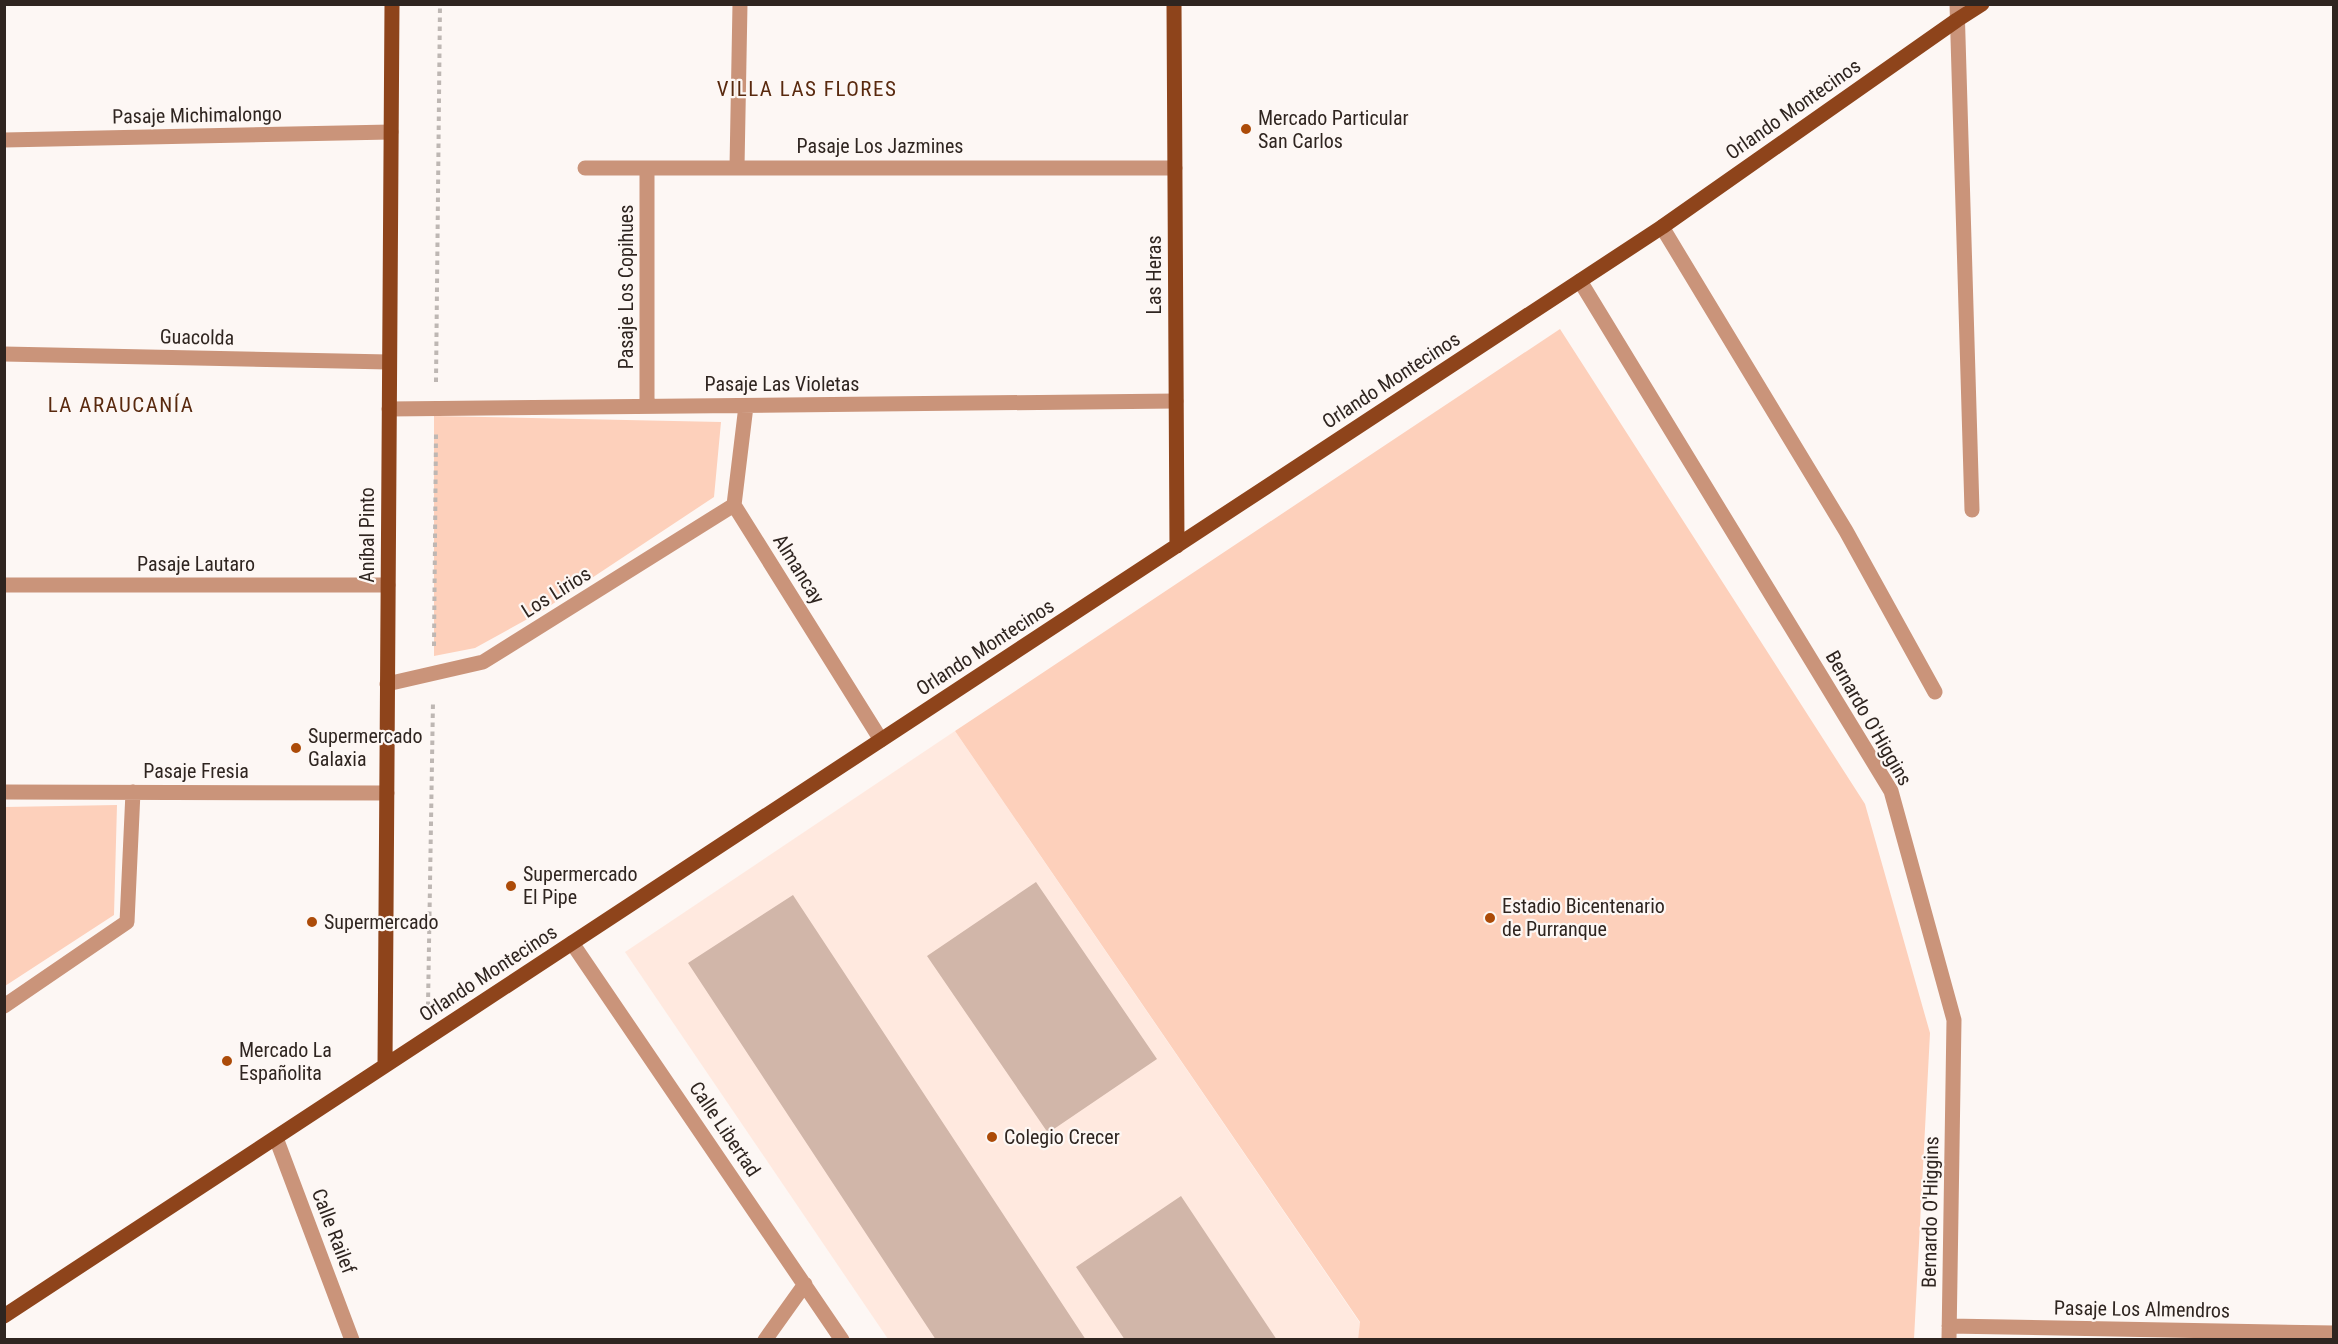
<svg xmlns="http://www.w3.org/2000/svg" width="2338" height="1344" font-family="'Roboto Condensed',sans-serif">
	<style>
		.built { fill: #ffe9df }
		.green { fill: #fdd0bb }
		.building { fill: #d1b6a9 }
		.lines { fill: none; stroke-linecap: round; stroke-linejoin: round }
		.path { stroke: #beb7b3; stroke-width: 4; stroke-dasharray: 4.5 4.5; stroke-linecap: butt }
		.minor { stroke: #ca947a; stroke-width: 15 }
		.major { stroke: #8e441b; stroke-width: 15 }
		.poi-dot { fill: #ac4b08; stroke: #fdf7f4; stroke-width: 2 }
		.labels { text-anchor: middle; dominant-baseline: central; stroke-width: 4.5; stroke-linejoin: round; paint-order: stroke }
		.street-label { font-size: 20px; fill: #2f2520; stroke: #fdf7f4 }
		.poi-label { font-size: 20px; fill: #2f2520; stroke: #fdf7f4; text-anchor: start }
		.neighbourhood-label { font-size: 21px; letter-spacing: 1.5px; fill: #59290e; stroke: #fdf7f4 }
	</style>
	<rect width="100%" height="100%" fill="#fdf7f4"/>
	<!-- built -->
	<path class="built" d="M955 731 1360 1323 1358 1339H888L625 952Z"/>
	<!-- green -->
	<path class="green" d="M1560 329 1865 804 1930 1033 1914 1339H1358L1360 1322 955 731Z
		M434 416 721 422 714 497 542 611 475 648 434 656Z
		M117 805 114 915 5 986V807Z"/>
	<!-- building -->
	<path class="building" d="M1036 882 1157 1059 1048 1133 927 956Z
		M793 895 1086 1340H936L688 963Z
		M1181 1196 1277 1340H1125L1076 1267Z"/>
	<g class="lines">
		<!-- path -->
		<path class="path" d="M436 382 440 4
			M434 646 436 434
			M428 1006 433 701"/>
		<!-- minor -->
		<path class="minor" d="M1957 4 1972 510
			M4 140 391 132
			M737 167 740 4
			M585 168H1175
			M647 168V406
			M1662 227 1846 531 1935 692
			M1580 281 1891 791 1954 1020 1949 1340
			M4 354 389 362
			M746 406 734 505 881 740
			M389 409 1176 401
			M4 585H388
			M387 684 483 662 734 505
			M4 792 387 793
			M572 943 842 1340
			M4 1006 127 922 133 792
			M276 1138 352 1340
			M1949 1326 2334 1333
			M765 1340 805 1284"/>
		<!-- major -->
		<path class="major" d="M1174 4 1177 546
			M385 1066 392 4
			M4 1316 1662 227 1957 20 1982 4"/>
	</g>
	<!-- markers -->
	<g class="poi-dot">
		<circle cx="1246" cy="129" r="6"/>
		<circle cx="296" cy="748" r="6"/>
		<circle cx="511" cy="886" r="6"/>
		<circle cx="1490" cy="918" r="6"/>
		<circle cx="312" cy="922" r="6"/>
		<circle cx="227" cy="1061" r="6"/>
		<circle cx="992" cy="1137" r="6"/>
	</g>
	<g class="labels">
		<!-- street labels -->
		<g class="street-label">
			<text transform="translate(1793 109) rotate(-35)">Orlando Montecinos</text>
			<text transform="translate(197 115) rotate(-1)">Pasaje Michimalongo</text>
			<text x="880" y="146">Pasaje Los Jazmines</text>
			<text transform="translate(1154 275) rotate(-90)">Las Heras</text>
			<text transform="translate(626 287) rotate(-90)">Pasaje Los Copihues</text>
			<text transform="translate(197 337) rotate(1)">Guacolda</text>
			<text transform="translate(1391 380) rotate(-33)">Orlando Montecinos</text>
			<text x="782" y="384">Pasaje Las Violetas</text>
			<text transform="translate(367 535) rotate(-90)">Aníbal Pinto</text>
			<text x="196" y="564">Pasaje Lautaro</text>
			<text transform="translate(799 569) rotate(58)">Almancay</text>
			<text transform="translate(556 592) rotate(-32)">Los Lirios</text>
			<text transform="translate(985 647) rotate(-33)">Orlando Montecinos</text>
			<text transform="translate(1869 718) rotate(60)">Bernardo O'Higgins</text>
			<text x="196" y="771">Pasaje Fresia</text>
			<text transform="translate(488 973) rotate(-33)">Orlando Montecinos</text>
			<text transform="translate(725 1129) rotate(56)">Calle Libertad</text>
			<text transform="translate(1930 1212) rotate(-89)">Bernardo O'Higgins</text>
			<text transform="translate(334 1231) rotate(69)">Calle Railef</text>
			<text transform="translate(2142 1309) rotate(1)">Pasaje Los Almendros</text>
		</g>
		<!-- poi labels -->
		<g class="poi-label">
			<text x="1258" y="118">Mercado Particular<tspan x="1258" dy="23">San Carlos</tspan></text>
			<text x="308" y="736">Supermercado<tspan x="308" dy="23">Galaxia</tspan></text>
			<text x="523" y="874">Supermercado<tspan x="523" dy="23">El Pipe</tspan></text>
			<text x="1502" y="906">Estadio Bicentenario<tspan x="1502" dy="23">de Purranque</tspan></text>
			<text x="324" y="922">Supermercado</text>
			<text x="239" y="1050">Mercado La<tspan x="239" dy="23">Españolita</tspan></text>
			<text x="1004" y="1137">Colegio Crecer</text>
		</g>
		<!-- neighbourhood labels -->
		<g class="neighbourhood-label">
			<text x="807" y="89">VILLA LAS FLORES</text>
			<text x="121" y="405">LA ARAUCANÍA</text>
		</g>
	</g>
	<!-- border -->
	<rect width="2338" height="1344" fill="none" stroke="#2f2520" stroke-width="12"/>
</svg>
